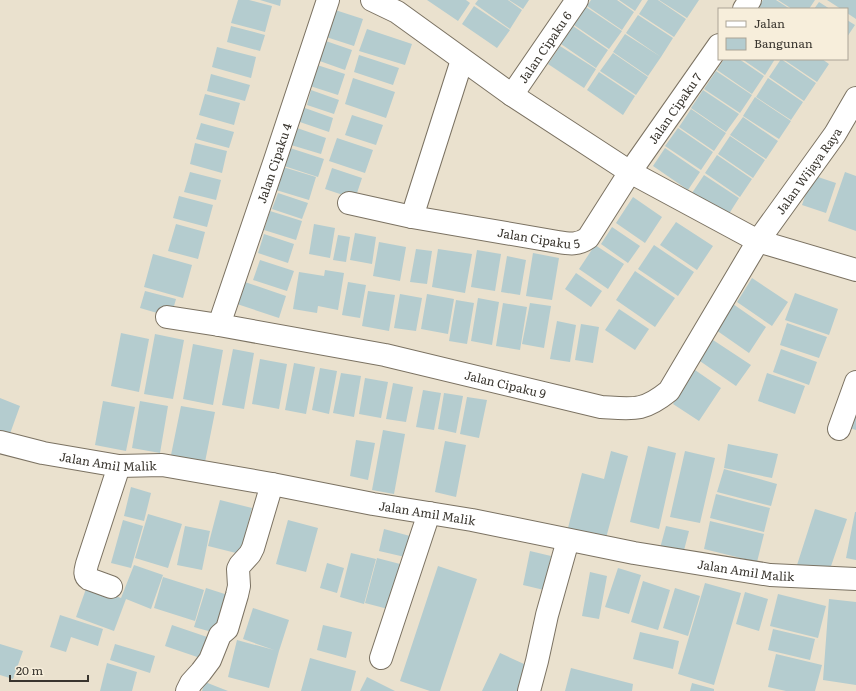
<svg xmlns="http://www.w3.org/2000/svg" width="856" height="691" font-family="Literata,serif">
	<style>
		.building { fill: #b4cccf }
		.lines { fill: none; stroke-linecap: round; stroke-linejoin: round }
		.street-casing { stroke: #7b7262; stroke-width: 24 }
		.street { stroke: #fff; stroke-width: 22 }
		.labels { text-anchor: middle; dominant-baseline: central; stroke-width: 4; stroke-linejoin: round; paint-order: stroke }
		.street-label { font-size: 12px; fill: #39352e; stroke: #f7eedb }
	</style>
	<rect width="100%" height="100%" fill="#eae1ce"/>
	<!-- building -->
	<path class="building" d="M238 0H249L272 6 265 32 231 23Z
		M260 0H281L280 6Z
		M427 0H466L470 3 458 21Z
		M478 0H508L522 10 510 29 475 4Z
		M509 0H529L523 9Z
		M591 0H617L634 12 622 30 587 6Z
		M619 0H642L635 11Z
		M648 0H658L686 19 674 37 639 14Z
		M659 0H699L687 18Z
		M763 0H776L790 9H757Z
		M778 0H815L809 9H792Z
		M827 0H856V19L847 13V9H841Z
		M819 2 830 9H814Z
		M474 6 510 30 497 48 462 24Z
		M586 7 622 31 609 49 574 25Z
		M329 8 363 19 354 46 320 35Z
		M638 15 673 38 661 57 626 33Z
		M847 20 855 25 847 37Z
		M231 26 265 35 260 51 227 42Z
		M573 26 608 50 596 68 561 44Z
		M367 29 412 44 405 65 359 51Z
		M625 34 661 57 648 76 613 52Z
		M320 39 352 50 345 70 314 59Z
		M560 46 596 69 584 88 548 64Z
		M217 47 256 57 251 78 212 67Z
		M613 53 648 77 636 95 600 71Z
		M359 55 399 68 393 85 354 72Z
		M724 59H739L764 76 752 94 717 70Z
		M742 59H775L765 75Z
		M781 59 816 83 804 101 769 77Z
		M783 59H822L829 64 817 82Z
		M314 64 345 74 338 95 307 85Z
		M716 71 752 95 740 113 704 89Z
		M599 72 635 96 623 115 587 90Z
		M211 74 250 85 245 101 207 91Z
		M353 78 395 92 386 118 345 104Z
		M768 78 803 102 791 120 756 97Z
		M311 90 339 100 334 114 307 105Z
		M703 90 739 114 726 132 691 108Z
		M205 94 240 103 234 125 199 115Z
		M755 97 791 121 779 139 743 116Z
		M302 107 333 118 329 132 297 121Z
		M691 109 726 133 714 151 679 127Z
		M352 115 383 125 376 145 345 135Z
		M743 117 778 141 766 159 730 135Z
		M201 123 234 132 229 148 196 139Z
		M297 128 326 138 321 154 291 145Z
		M678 128 713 152 701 170 665 146Z
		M730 136 765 160 753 178 718 154Z
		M337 138 373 150 365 173 329 161Z
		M195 143 227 151 222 173 190 164Z
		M290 148 324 159 318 177 284 166Z
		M665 148 700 172 688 190 653 166Z
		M717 155 752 179 740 197 705 173Z
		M283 167 316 177 309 200 276 190Z
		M332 168 362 178 355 199 325 189Z
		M190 172 221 180 216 200 184 192Z
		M845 172 856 176V231L828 221Z
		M704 175 739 198 727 217 692 193Z
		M812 175 836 183 826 213 802 205Z
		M278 193 308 203 302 219 272 209Z
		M179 196 213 205 207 227 173 218Z
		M633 197 662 217 645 243 616 223Z
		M270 211 302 221 296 240 264 230Z
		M676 222 713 246 697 270 660 245Z
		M176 224 205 232 198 259 168 251Z
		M314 224 335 228 330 258 309 254Z
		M612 227 640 246 628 263 601 244Z
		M355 233 376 237 372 264 350 260Z
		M264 234 294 244 288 263 258 253Z
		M338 235 350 237 346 262 333 260Z
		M379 242 406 247 400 281 373 276Z
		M595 245 624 264 608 289 579 269Z
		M654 245 694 272 678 296 638 269Z
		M416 249 432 251 427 284 410 282Z
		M438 249 472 254 465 293 432 287Z
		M477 250 501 254 495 291 471 287Z
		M533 253 559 258 552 300 526 296Z
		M153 254 192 265 183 298 144 287Z
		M507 256 526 260 520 295 501 292Z
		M260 260 294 271 287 291 253 280Z
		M325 270 344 273 338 310 318 306 317 313 293 309 299 272 324 276Z
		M635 271 675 298 655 327 616 300Z
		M576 273 602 291 591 307 565 289Z
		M752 278 788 302 772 326 737 302Z
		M245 282 286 296 279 318 237 304Z
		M348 282 366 285 360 318 342 315Z
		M145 291 176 299 171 317 140 308Z
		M368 291 395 295 389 331 362 326Z
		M795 293 838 309 829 335 785 320Z
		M400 294 422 298 416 331 394 328Z
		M427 294 454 299 448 334 421 329Z
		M478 298 499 302 492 345 471 341Z
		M456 300 474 303 467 344 449 341Z
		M503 303 527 307 520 350 496 346Z
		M530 303 551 306 544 348 522 344Z
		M733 304 766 327 749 353 716 330Z
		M619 309 649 329 635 350 605 330Z
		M557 321 576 325 570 362 550 359Z
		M787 323 827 337 819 358 780 345Z
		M581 324 599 327 593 363 575 360Z
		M121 333 149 339 139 392 111 386Z
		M155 334 184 340 173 399 144 394Z
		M710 338 751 365 736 386 697 359Z
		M193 344 223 350 213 405 183 399Z
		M233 349 254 353 244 409 222 405Z
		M781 349 817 362 809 385 773 372Z
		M260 359 287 364 279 409 252 404Z
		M294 363 315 367 306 414 285 410Z
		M320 368 337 371 329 414 312 410Z
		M695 370 721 388 699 421 673 404Z
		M341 373 361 376 354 417 333 413Z
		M767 373 805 386 795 414 758 401Z
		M365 378 388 382 381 418 359 414Z
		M393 383 413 387 406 422 386 419Z
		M423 390 441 393 434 430 416 427Z
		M444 393 463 396 456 433 438 429Z
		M467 397 487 400 479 438 460 434Z
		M0 398 20 406 7 442 0 439Z
		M103 401 135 407 126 451 95 445Z
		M140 401 168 406 160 453 132 448Z
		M181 406 215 412 205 462 171 455Z
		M856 413V430L844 426Z
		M383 430 405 434 394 494 372 490Z
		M356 440 375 443 368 480 350 476Z
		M445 441 466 445 456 497 435 492Z
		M728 444 778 454 772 478 724 468Z
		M648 446 676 453 659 529 630 522Z
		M611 451 628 456 606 538 568 528 582 473 604 479Z
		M685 451 715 458 700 523 670 517Z
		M724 469 777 484 771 506 717 492Z
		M131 487 151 493 144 521 124 516Z
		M716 494 770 508 764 532 710 518Z
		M220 500 252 508 240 554 208 546Z
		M815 509 847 519 828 575 797 565Z
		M855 512H856V560L846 558Z
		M148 514 182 524 168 568 135 558Z
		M123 520 143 526 131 568 111 563Z
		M288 520 318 528 306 572 276 564Z
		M710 521 764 534 757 562 704 549Z
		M185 526 210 531 202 570 177 565Z
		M666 526 689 531 682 558 659 552Z
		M384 529 410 536 405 557 379 551Z
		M530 551 551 556 544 590 523 585Z
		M351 553 376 559 364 604 340 597Z
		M377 558 400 564 388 609 365 603Z
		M327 563 344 568 337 593 320 588Z
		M134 565 163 575 151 609 126 599 114 631 76 617 87 586 121 598Z
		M438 566 477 579 440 691H430L400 681Z
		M618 568 641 575 629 614 605 607Z
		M590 572 607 576 599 619 582 616Z
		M163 577 204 590 195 621 154 608Z
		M643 581 670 590 658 630 631 622Z
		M705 583 741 593 714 685 678 674Z
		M206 588 231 596 219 634 194 627Z
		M675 588 700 596 688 636 663 628Z
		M745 592 768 599 759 631 736 624Z
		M778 594 826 606 818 638 770 626Z
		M829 599 856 602V685L823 680Z
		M253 608 289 620 279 651 269 688 228 677 237 640 274 650 243 639Z
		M60 615 103 629 98 646 71 637 66 652 50 647Z
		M172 625 213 639 206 660 165 646Z
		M323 625 352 632 346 658 317 650Z
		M773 629 815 639 810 660 768 650Z
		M640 632 679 641 673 669 633 659Z
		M0 644 23 651 13 679 0 675Z
		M115 644 155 656 150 673 110 660Z
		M500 653 535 669 525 691H482Z
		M776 654 822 665 815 691H786L768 687Z
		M310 658 356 671 351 691H301Z
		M107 663 137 672 132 691H100Z
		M571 668 633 684 632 691H565Z
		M367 677 395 691H360Z
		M205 682 228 691H202Z
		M692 683 714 689V691H690Z"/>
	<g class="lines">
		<!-- street casing -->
		<g class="street-casing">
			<g id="street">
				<path d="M372 0 397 12 512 95 630 172 758 241 856 270"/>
				<path d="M744 9 750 0"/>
				<path id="s1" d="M512 95 577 0"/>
				<path id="s2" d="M349 203 412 217 558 242C570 244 578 245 588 238L630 172 719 45"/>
				<path d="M412 217 462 60"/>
				<path id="s3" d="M167 317 219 325 385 355 601 407C634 409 643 412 669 391L758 241 835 134 856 98"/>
				<path id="s4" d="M219 325 275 160 328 0"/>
				<path d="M839 429 856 382"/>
				<path id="s5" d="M0 442 43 453 119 466 162 465 272 484 373 504 472 520 634 553 770 575 856 579"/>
				<path d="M111 587 89 579C83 575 86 569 87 564L119 466"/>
				<path d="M381 658 429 513"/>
				<path d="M187 691 191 683 201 672 210 660 220 635 227 629 237 595 239 586 238 569 240 565 250 554 253 548 272 484"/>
				<path d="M529 691 537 661 547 615 568 540"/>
			</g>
		</g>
		<!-- street -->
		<use href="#street" class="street"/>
	</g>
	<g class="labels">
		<!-- street labels -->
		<g class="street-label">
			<text stroke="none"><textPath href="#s1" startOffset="58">Jalan Cipaku 6</textPath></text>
			<text stroke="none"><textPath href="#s2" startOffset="400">Jalan Cipaku 7</textPath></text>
			<text stroke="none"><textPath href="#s4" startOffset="171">Jalan Cipaku 4</textPath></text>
			<text stroke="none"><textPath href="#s3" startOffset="777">Jalan Wijaya Raya</textPath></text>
			<text stroke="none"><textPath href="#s2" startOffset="193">Jalan Cipaku 5</textPath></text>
			<text stroke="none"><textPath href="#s3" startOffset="345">Jalan Cipaku 9</textPath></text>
			<text stroke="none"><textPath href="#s5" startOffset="110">Jalan Amil Malik</textPath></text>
			<text stroke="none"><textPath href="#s5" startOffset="434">Jalan Amil Malik</textPath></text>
			<text stroke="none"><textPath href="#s5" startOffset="758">Jalan Amil Malik</textPath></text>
		</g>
	</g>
	<!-- legend -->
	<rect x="718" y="8" width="130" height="52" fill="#f7eedb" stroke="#aba496"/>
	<rect x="726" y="21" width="20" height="6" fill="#ffffff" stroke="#aba496"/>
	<text x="754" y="28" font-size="12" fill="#39352e">Jalan</text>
	<rect x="726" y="38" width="20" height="12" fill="#b4cccf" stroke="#aba496"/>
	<text x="754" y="48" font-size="12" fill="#39352e">Bangunan</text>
	<!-- scale -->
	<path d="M10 675v6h78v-6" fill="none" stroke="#39352e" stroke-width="2"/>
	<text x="16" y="675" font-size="12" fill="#39352e" stroke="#f7eedb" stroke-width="3" paint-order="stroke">20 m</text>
</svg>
